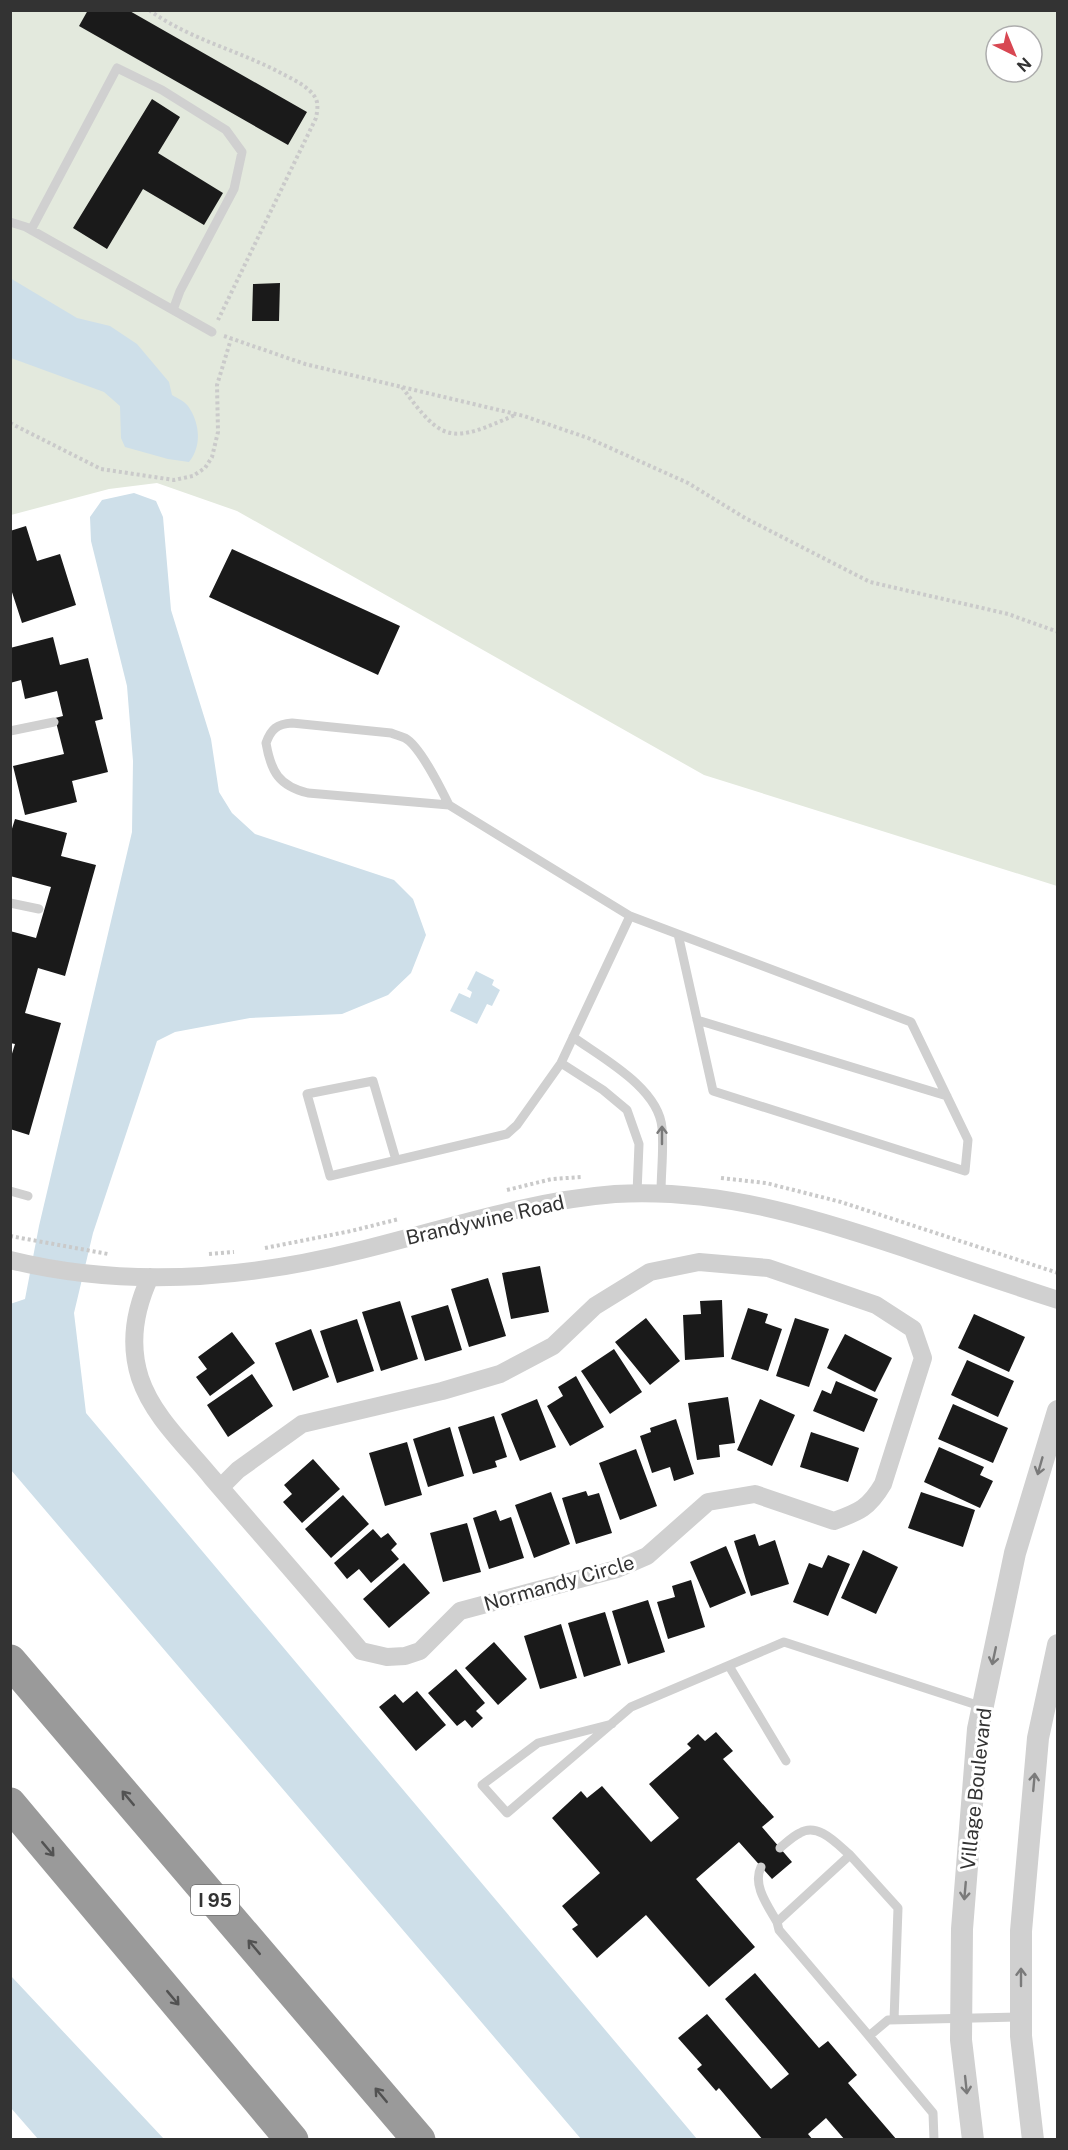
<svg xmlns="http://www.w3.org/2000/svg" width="1068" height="2150" font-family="'Public Sans',sans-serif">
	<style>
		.green { fill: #e3e9dd; fill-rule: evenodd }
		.water { fill: #cedfe9 }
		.building { fill: #1a1a1a }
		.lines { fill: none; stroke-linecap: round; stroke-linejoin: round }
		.path { stroke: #cacaca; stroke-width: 4; stroke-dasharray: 3 3; stroke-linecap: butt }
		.service { stroke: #d0d0d0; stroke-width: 9 }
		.minor { stroke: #d0d0d0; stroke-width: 18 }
		.tertiary { stroke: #d0d0d0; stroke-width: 22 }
		.motorway { stroke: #9a9a9a; stroke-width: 33 }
		.oneway { stroke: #7a7a7a }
		.oneway2 { stroke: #525252 }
		.labels { text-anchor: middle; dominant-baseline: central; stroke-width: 6; stroke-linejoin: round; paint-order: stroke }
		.shield { fill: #fff; stroke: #707070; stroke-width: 1.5 }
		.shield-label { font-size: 18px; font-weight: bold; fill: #333 }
		.street-label { font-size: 20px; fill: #333; stroke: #fff }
	</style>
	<rect width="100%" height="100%" fill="#fff"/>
	<!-- green -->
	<path class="green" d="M11 11H1057V886L704 775 237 511 157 483 109 489 11 515ZM996 36H1032V72H996Z"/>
	<!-- water -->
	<path class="water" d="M10 278 77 318 110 326 137 344 169 382 172 395C177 398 184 401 188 406 200 423 202 446 189 462L168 459 125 447 121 438 120 406 104 392 11 358Z
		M134 493 156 501 163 517 171 610 211 739 219 792 232 813 255 834 394 880 413 899 426 935 411 973 388 995 342 1014 250 1018 175 1032 157 1041 93 1233 74 1313 86 1413 697 2139H581L11 1470 10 1304 25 1299 39 1226 132 832 133 761 127 686 91 541 90 517 102 500Z
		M476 971 494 980 492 985 500 990 492 1006 487 1004 477 1024 450 1011 459 993 470 998 472 992 467 989Z
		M10 1976H11L164 2139H38L11 2108Z"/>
	<!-- building -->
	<path class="building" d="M88 10H128L307 112 288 145 79 26Z
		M152 99 180 117 158 153 223 193 204 225 143 189 107 249 73 228Z
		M280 283 279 321H252L253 284Z
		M26 526 37 561 60 554 76 605 22 623 10 586V531Z
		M232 549 400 626 378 675 209 597Z
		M53 637 60 665 88 658 103 719 95 721 108 772 72 781 77 802 25 815 13 766 64 754 55 718 63 716 57 691 25 699 21 680 10 683V648Z
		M15 819 67 833 61 856 96 865 65 976 38 968 25 1013 61 1023 29 1135 10 1129V1060L15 1044 10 1043V931L36 938 51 887 10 876V835Z
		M540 1266 549 1312 511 1319 502 1273Z
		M488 1278 506 1336 469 1347 451 1289Z
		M722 1300 724 1357 685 1360 683 1315 701 1314 700 1301Z
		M400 1301 418 1359 381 1371 362 1312Z
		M448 1305 462 1350 425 1361 411 1316Z
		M748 1308 768 1314 765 1323 782 1329 768 1371 731 1359Z
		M974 1314 1025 1337 1009 1372 958 1348Z
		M646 1318 680 1361 650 1385 615 1342Z
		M795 1318 829 1329 809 1387 776 1376Z
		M357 1319 374 1371 337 1383 320 1331Z
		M311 1329 329 1377 293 1391 275 1343Z
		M232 1332 255 1363 210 1396 196 1377 207 1369 198 1357Z
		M845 1334 892 1358 875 1392 827 1368Z
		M614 1349 642 1392 610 1414 581 1371Z
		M967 1360 1014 1381 998 1417 951 1395Z
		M252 1374 273 1406 228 1437 207 1405Z
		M576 1376 604 1427 570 1446 547 1406 563 1396 558 1387Z
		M836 1381 878 1399 864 1432 813 1411 822 1390 831 1394Z
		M728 1397 735 1443 719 1445 720 1457 697 1460 688 1403Z
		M537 1399 556 1447 520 1461 501 1414Z
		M760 1399 795 1415 772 1466 737 1450Z
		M953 1404 1008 1428 993 1463 938 1439Z
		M494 1416 507 1457 495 1461 497 1467 473 1474 458 1427Z
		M676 1419 694 1474 674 1481 670 1467 652 1473 640 1436 651 1432 650 1428Z
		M450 1427 464 1476 428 1487 413 1439Z
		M811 1432 859 1448 848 1482 800 1467Z
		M407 1442 422 1495 385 1506 369 1453Z
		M939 1447 984 1467 980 1475 993 1481 980 1508 924 1482Z
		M636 1449 657 1506 620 1520 599 1463Z
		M313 1459 340 1489 302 1523 283 1502 292 1494 284 1485Z
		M586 1491 588 1496 599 1493 612 1533 576 1544 562 1498Z
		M551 1492 570 1544 534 1558 515 1505Z
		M921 1492 975 1510 963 1547 908 1528Z
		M343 1495 369 1524 331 1558 305 1529Z
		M496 1510 500 1521 511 1517 524 1558 489 1569 473 1518Z
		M467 1523 481 1572 443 1582 430 1533Z
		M373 1529 381 1538 388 1533 397 1544 391 1550 399 1559 371 1583 359 1569 347 1579 334 1563Z
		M755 1534 759 1546 775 1540 789 1584 751 1596 734 1541Z
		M726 1546 746 1593 710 1608 690 1562Z
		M863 1550 898 1567 876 1614 841 1598Z
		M828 1555 850 1564 828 1616 793 1602 809 1563 822 1568Z
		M404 1563 430 1593 389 1628 363 1599Z
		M691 1580 705 1627 668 1639 657 1602 675 1597 672 1586Z
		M648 1600 665 1652 628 1664 612 1611Z
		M605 1612 621 1665 584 1677 568 1623Z
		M561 1624 577 1678 540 1689 524 1636Z
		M494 1642 527 1679 498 1705 465 1668Z
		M456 1669 485 1703 476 1711 483 1718 472 1728 465 1720 457 1726 428 1693Z
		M417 1691 446 1725 416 1751 379 1707 395 1694 403 1703Z
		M716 1732 733 1751 723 1759 774 1817 762 1827 792 1862 772 1879 739 1842 696 1879 755 1947 709 1987 646 1915 597 1958 572 1929 578 1925 562 1906 600 1873 552 1818 581 1791 587 1798 602 1786 651 1842 679 1818 649 1784 691 1748 687 1744 698 1734 705 1741Z
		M755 1973 819 2048 828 2041 857 2075 848 2083 897 2140H845L826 2118 808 2134 813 2140H763L719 2088 716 2091 697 2069 702 2065 678 2038 707 2014 771 2089 789 2074 725 1999Z"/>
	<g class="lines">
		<!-- path -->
		<path class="path" d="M149 10C189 39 237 50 279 72 290 78 302 83 311 92 319 100 318 107 316 118L218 320
			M224 336 305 364 524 416 588 438 688 483 745 518 870 582 1008 614 1058 632
			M402 387C443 444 451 443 515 415
			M10 423 101 469 174 480 193 476 205 468 212 457 218 432 217 385 231 339
			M721 1178 766 1183 841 1202 1058 1273
			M507 1190 552 1179 582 1177
			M10 1236 108 1254
			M265 1248 351 1231 399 1219
			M209 1254 234 1252"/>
		<!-- service -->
		<path class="service" d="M10 222 26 227 212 332
			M31 230 117 68 162 90 226 130 242 152 234 189 180 291 173 310
			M10 731 54 722
			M10 903 39 909
			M630 916 911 1022 968 1140 965 1171 713 1091 678 934
			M697 1020 947 1096
			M573 1037C602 1058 659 1088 662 1128 664 1149 661 1172 661 1193
			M561 1063 603 1090 627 1110 639 1144 637 1193
			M396 1160 373 1081 307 1094 330 1176 507 1134 517 1125 561 1063 630 916 449 805 308 793C279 786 271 772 266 743 271 729 277 724 292 723L391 733C396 735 401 736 405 738 420 746 441 789 449 805
			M10 1191 28 1196
			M729 1666 786 1761
			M612 1724 538 1743 482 1785 507 1813 631 1707 784 1642 983 1707
			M780 1848C786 1843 793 1836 800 1833 818 1822 837 1844 850 1855
			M761 1867C752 1885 768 1906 777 1922
			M894 2020 898 1908 850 1855 777 1922 779 1930 869 2036 888 2020 1021 2017
			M869 2036 933 2113 934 2140"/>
		<!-- minor -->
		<path class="minor" d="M10 1260C124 1288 245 1279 357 1251 443 1230 526 1201 615 1194 717 1188 809 1216 904 1248 955 1266 1006 1283 1058 1300
			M150 1277C135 1309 129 1344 140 1378 153 1417 187 1447 212 1478 262 1536 312 1593 361 1651L387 1657 405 1656 420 1651 460 1611 617 1569 647 1556 708 1502 755 1494 834 1521C859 1512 869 1508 883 1484L923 1358 913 1329 876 1305 768 1268 699 1262 650 1272 595 1306 553 1346 500 1374 442 1391 302 1424 238 1470 221 1487"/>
		<!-- tertiary -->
		<path class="tertiary" d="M973 2140 961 2040 962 1929 978 1729 1015 1553 1058 1411
			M1033 2140 1021 2036V1931L1038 1738 1058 1645"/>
		<!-- motorway -->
		<path class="motorway" d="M10 1661 419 2140
			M10 1804 292 2140"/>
	</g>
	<!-- one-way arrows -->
	<defs><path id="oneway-shaft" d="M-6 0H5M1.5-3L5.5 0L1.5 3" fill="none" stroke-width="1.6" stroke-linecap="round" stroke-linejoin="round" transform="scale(1.5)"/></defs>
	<g class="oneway">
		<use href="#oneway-shaft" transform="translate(662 1135) rotate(-90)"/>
		<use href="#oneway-shaft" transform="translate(1040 1466) rotate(106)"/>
		<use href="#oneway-shaft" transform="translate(994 1656) rotate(102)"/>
		<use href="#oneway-shaft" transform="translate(1034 1782) rotate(-85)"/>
		<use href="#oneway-shaft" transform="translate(965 1891) rotate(95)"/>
		<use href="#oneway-shaft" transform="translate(1021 1977) rotate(-90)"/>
		<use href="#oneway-shaft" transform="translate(966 2085) rotate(84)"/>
	</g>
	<g class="oneway2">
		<use href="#oneway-shaft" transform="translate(128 1798) rotate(-130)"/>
		<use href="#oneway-shaft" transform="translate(48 1849) rotate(50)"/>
		<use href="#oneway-shaft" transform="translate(254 1947) rotate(-130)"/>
		<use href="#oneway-shaft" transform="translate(173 1998) rotate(50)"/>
		<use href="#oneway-shaft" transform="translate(381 2095) rotate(-130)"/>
	</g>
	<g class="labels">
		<!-- shield labels -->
		<rect class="shield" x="191" y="1885" width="48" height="30" rx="4.5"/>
		<g class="shield-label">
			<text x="215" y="1900">I 95</text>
		</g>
		<!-- street labels -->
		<g class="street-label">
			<text transform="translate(485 1220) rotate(-13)">Brandywine Road</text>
			<text transform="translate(559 1583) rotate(-16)">Normandy Circle</text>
			<text transform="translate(976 1789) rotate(-84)">Village Boulevard</text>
		</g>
	</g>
	<!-- border -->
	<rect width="1068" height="2150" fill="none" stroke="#333333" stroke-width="24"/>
	<!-- north arrow -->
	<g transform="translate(1014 54) rotate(137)"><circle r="28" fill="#ffffff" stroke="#adadad" stroke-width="1.5"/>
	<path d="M0-4.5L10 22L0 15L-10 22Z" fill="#d84752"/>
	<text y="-9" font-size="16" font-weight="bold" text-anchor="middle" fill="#333333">N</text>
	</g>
</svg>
